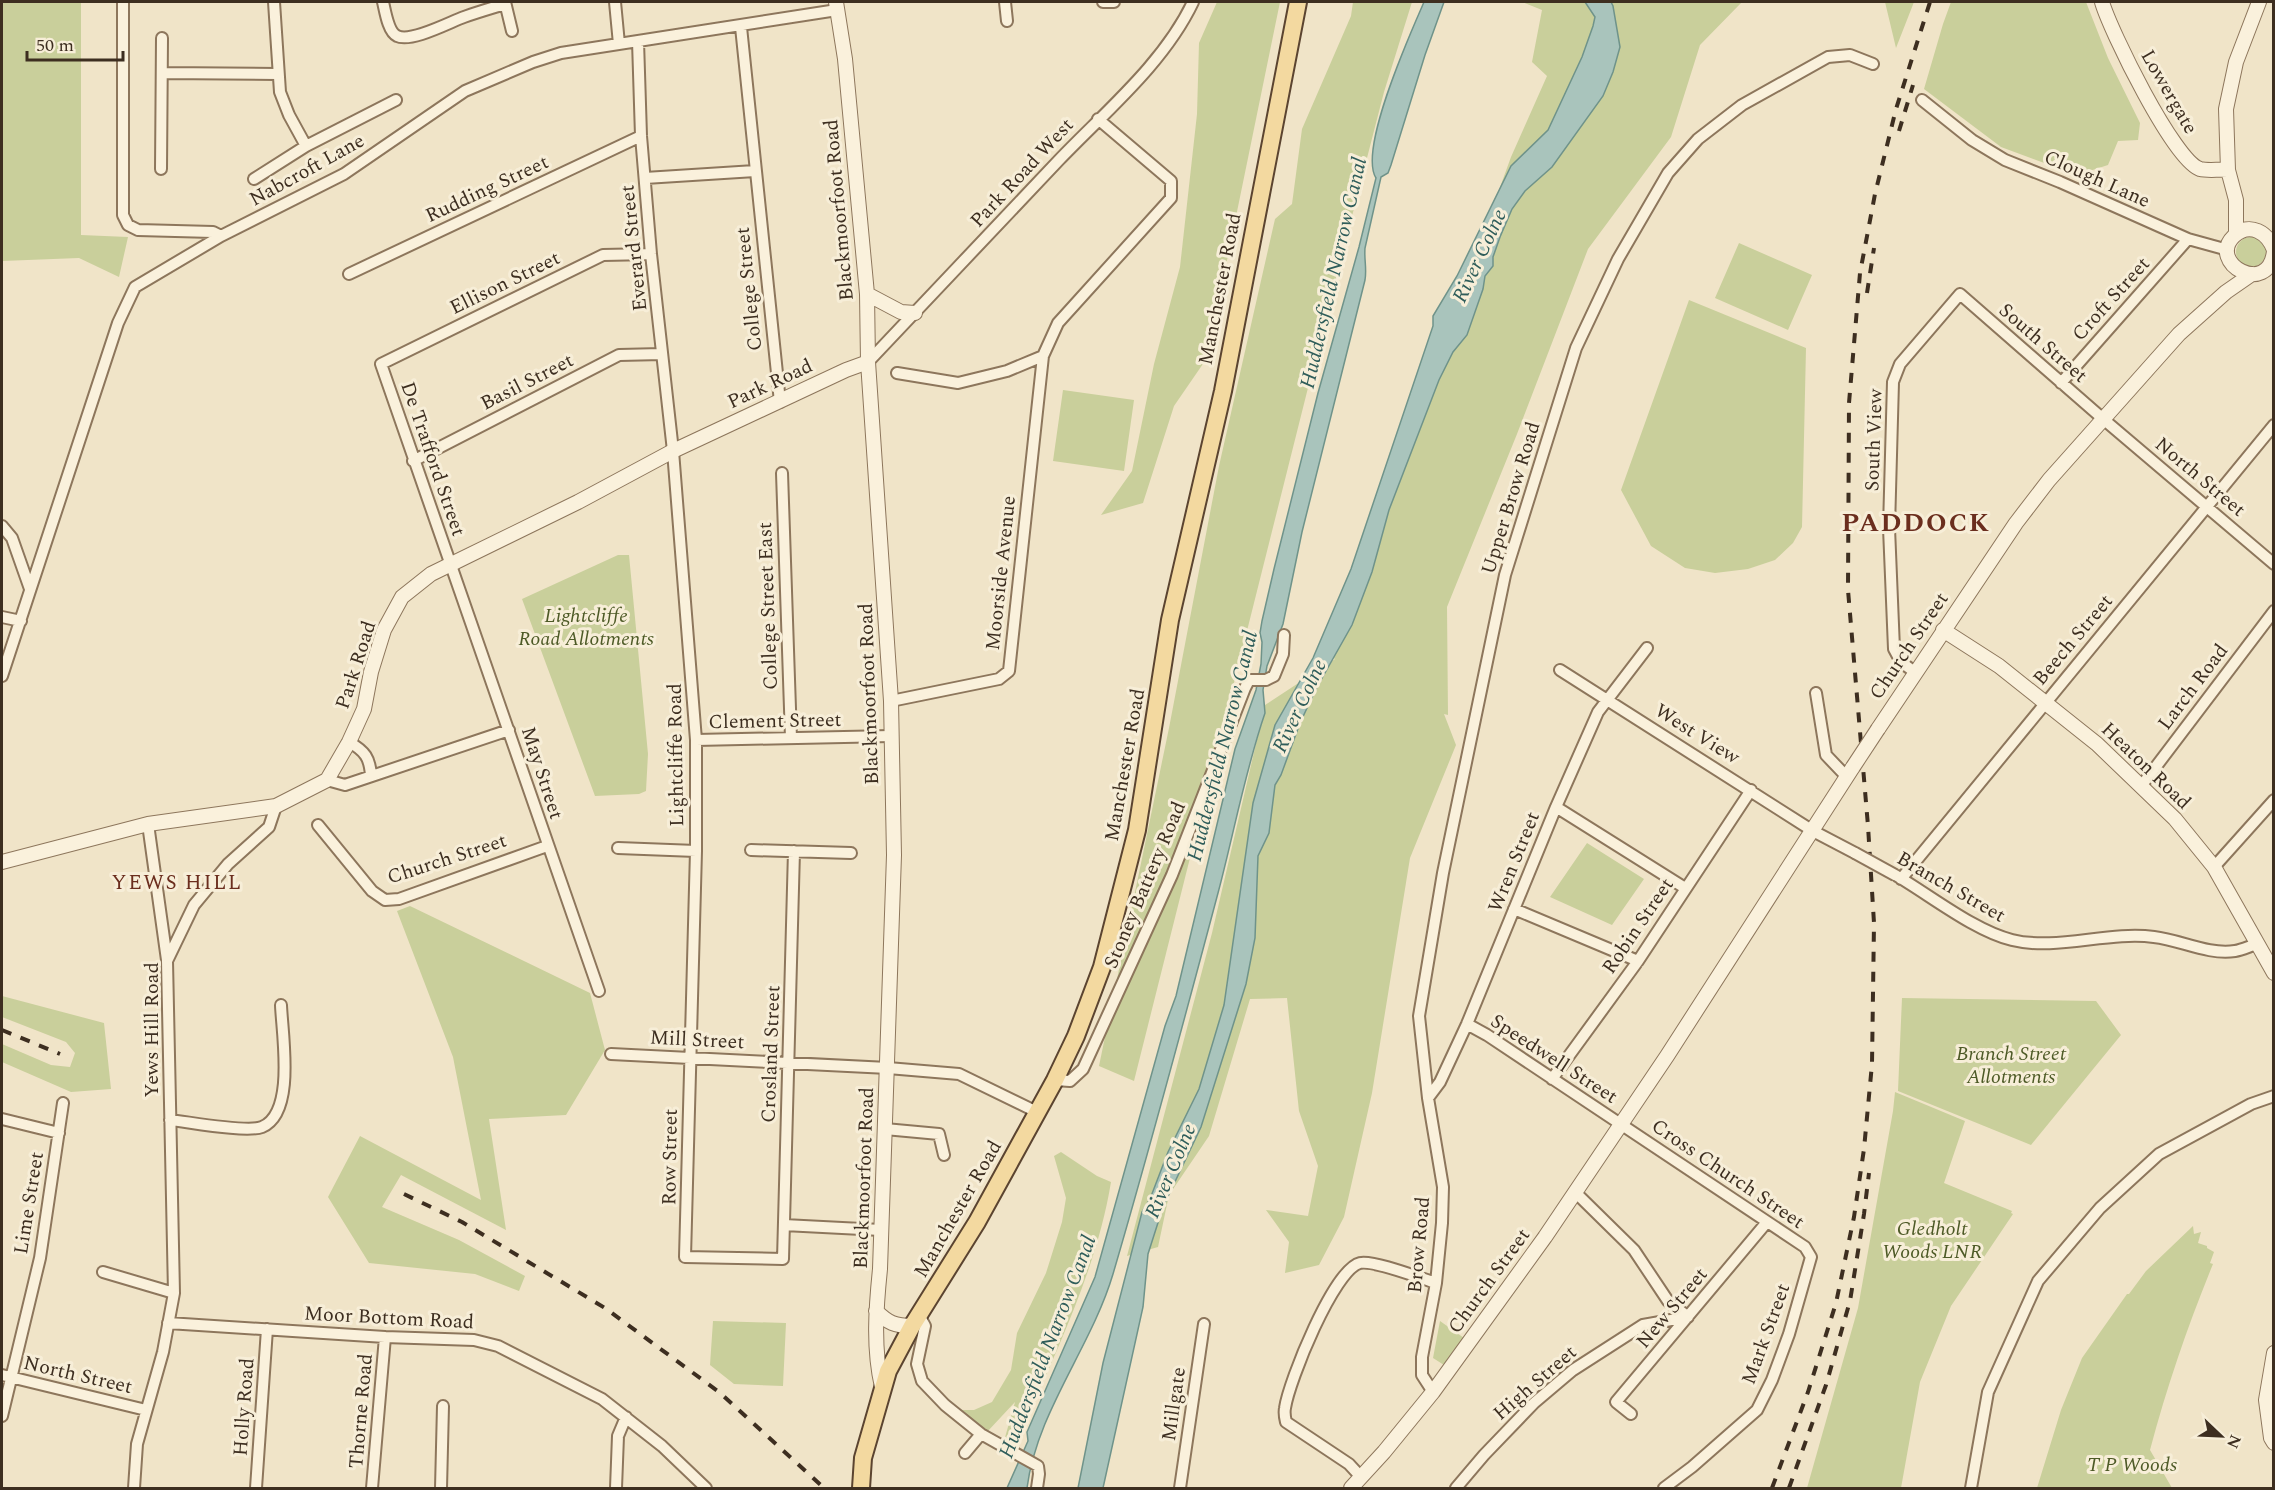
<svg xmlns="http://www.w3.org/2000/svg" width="2275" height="1490" font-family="Spectral,serif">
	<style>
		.green { fill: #c9cf9b }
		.water { fill: #a9c4bc; stroke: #6f938a; stroke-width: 1.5 }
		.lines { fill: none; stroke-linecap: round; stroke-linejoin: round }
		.minor-casing { stroke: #8d765c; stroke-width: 14 }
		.tertiary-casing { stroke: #8d765c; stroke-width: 16 }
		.primary-casing { stroke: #5b4430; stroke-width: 20 }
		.minor { stroke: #faf1dc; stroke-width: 10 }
		.tertiary { stroke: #faf1dc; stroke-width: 14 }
		.primary { stroke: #f3d9a0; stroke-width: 16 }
		.rail { stroke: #3d2e20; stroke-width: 4; stroke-dasharray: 10 10; stroke-linecap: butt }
		.minor-bridge-casing { stroke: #8d765c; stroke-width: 14; stroke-linecap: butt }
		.tertiary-bridge-casing { stroke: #8d765c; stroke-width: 16; stroke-linecap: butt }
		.minor-bridge { stroke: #faf1dc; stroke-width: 10 }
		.tertiary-bridge { stroke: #faf1dc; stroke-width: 14 }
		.labels { text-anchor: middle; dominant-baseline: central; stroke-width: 6; stroke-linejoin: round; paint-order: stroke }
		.street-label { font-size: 20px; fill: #3d2e20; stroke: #f7eed8 }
		.park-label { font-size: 20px; font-style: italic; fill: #4d5a26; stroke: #f7eed8 }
		.water-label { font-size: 21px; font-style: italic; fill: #2f5d5a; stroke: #f7eed8 }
		.neighbourhood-label { font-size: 21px; letter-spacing: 1.5px; fill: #6b2e1e; stroke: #f7eed8 }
		.district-label { font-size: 26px; font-weight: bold; letter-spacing: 1.5px; fill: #6b2e1e; stroke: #f7eed8 }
	</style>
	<rect width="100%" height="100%" fill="#f0e4c8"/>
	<!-- green -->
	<path class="green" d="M2 2H81V235L128 237 119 277 79 258 2 261Z
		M1217 2H1280L1207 358 1174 406 1143 503 1101 515 1132 471 1154 364 1180 267 1197 114 1199 43Z
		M1353 2H1412L1384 92 1318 348 1134 1081 1099 1066 1169 728 1219 466 1275 219 1292 204 1302 129 1351 16Z
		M1522 2H1742L1700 45 1671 137 1588 249 1517 434 1447 607 1448 715 1444 714 1456 745 1410 858 1372 1093 1344 1217 1319 1265 1285 1273 1289 1242 1266 1210 1308 1216 1318 1166 1299 1111 1287 998 1250 999 1209 1136 1169 1195 1158 1247 1127 1256 1212 933 1265 705 1335 659 1330 656 1511 157 1547 76 1532 62 1542 10Z
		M1885 2H1914L1896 48Z
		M1951 2H2086L2108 58 2140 123 2138 140 2118 141 2108 165 2077 175 2001 147 1924 89 1943 24Z
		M2236 252a15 15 0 1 1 30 0a15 15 0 1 1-30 0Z
		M1739 243 1812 275 1788 330 1715 298Z
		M1689 300 1806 348 1802 527 1793 543 1775 560 1748 569 1715 573 1685 568 1651 546 1621 490Z
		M1063 390 1134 400 1124 471 1053 461Z
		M618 555H629L648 754 646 791 639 794 595 796 522 599Z
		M1587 843 1644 879 1612 925 1550 897Z
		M410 906 590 993 605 1050 566 1115 489 1119 506 1230 401 1175 382 1207 459 1240 525 1276 519 1291 475 1274 369 1263 328 1197 360 1136 481 1200 453 1057 397 911Z
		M2 996 104 1023 111 1089 71 1092 2 1062V1044L51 1065 70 1067 75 1053 66 1042 2 1017Z
		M1902 998 2096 1001 2121 1035 2031 1145 1898 1091Z
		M1895 1092 1965 1121 1944 1183 2012 1211 2011 1213 2013 1214 1951 1306 1920 1382 1901 1488H1807L1858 1308 1893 1111Z
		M1061 1152 1097 1176 1111 1182C1097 1268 1058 1346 1024 1426L1016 1448 1004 1441 1015 1402 987 1432 962 1410H974L992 1402 1011 1370 1017 1333 1046 1273 1062 1222 1066 1198 1054 1156Z
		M2193 1226 2194 1234 2201 1232 2198 1243 2207 1246V1248L2214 1252 2210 1263 2213 1264C2188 1325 2167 1386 2150 1450L2172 1488H2037L2061 1410 2082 1358 2127 1294H2129L2146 1271Z
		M713 1321 786 1323 783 1386 734 1384 710 1365Z
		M1440 1321 1464 1338 1444 1365 1433 1358Z"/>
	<!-- water -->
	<path class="water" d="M1424 2H1444L1425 55 1391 165 1388 173 1381 177 1365 248C1364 260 1367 268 1365 280L1302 532 1283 624 1267 666 1263 690 1265 713C1245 771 1234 833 1218 893 1184 1021 1150 1148 1113 1274 1091 1348 1037 1411 1027 1488H1007L1028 1441 1027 1432 1095 1277 1165 1026 1176 996 1235 749 1256 690 1261 664 1262 642 1260 633 1262 621 1274 569 1318 393 1359 247 1376 178C1358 150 1410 34 1424 2Z
		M1585 2H1611L1613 6 1620 47 1613 72 1603 96 1552 167 1525 191 1512 209 1500 237 1493 257V266L1485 276 1483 289 1467 335 1453 352 1439 380 1389 510 1372 572 1352 625 1317 687 1300 723 1281 775 1275 785 1269 833 1258 856 1255 938 1246 984 1201 1127 1163 1207 1148 1254 1143 1307 1103 1488H1078L1103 1363 1142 1212 1150 1199 1168 1152 1199 1089 1224 1005 1253 803 1275 725 1313 658 1351 569 1433 326V316L1457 276 1511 166 1548 130 1582 57 1593 26 1595 17Z"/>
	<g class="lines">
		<!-- minor casing -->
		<g class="minor-casing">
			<path id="minor" d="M123 2V215L128 225 138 230 213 232 221 236
				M274 2 280 92 289 115 306 146
				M383 2C385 10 388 32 397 36 411 43 450 22 464 17 478 12 492 8 505 4
				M505 2 512 31
				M615 2 619 44
				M1005 2 1007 21
				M1103 2H1114
				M741 27 780 402
				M638 41 641 136 651 254 673 451 696 740V851L685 1257 783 1259 794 851
				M162 73 277 74
				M1922 100 1972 140 2005 160 2060 182 2188 239 2228 250
				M161 169 162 38
				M645 178 755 171
				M254 179 306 146 396 100
				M349 274 641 136
				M868 362C932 295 995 227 1059 160 1106 111 1164 63 1193 2
				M897 373 958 383 1007 371 1043 356
				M2061 383 2188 239
				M413 461 619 355 662 354
				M782 473 791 738
				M2 526 12 538 30 589
				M2 617 21 621
				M1560 670 1813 831 1855 853
				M1916 673 1901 662 1894 649 1889 528 1893 382 1900 364 1960 294 2102 418 2274 564
				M2 676 118 323 135 287 221 236 344 174 465 91 533 62 561 53 837 10
				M1816 693 1826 755 1846 776
				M891 701 999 679 1009 671 1043 356 1058 323 1171 198V181L1098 119
				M696 740 891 736
				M349 742C365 751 370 758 371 776
				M327 780 345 785 509 730
				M2142 785 2274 611
				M1556 807 1685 888
				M148 824 167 960
				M318 825 372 891 385 900 399 899 547 846
				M618 848 696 851
				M751 850 851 853
				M2214 867 2274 800
				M1897 876C1931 896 1975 931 2012 940 2056 951 2108 931 2154 937 2181 940 2207 955 2235 951 2242 950 2250 946 2257 944
				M1901 879 2274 425
				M1514 909 1638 961
				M599 991 381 364 603 255 651 254
				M1467 1024 1487 1035 1805 1247 1811 1257 1789 1334 1772 1380 1757 1410 1692 1467 1664 1488
				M611 1054 888 1068 959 1074 1037 1112
				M1552 1079 1638 961 1751 790
				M1055 1080 1070 1081 1083 1069 1172 875 1245 688 1249 680H1266L1274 676 1283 654 1284 635
				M1428 1098 1440 1082 1467 1024 1556 807 1598 712 1647 648
				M2 1119 59 1133
				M170 1120C189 1122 247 1133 262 1127 296 1113 282 1034 281 1005
				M885 1129 939 1134 944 1155
				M1575 1192 1634 1250 1668 1301 1688 1317
				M784 1225 881 1230
				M103 1272 174 1293
				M919 1315 925 1326 917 1364 922 1381 945 1405 981 1434 1038 1466 1039 1474 1037 1488
				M168 1323 385 1337 474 1340 498 1346 602 1399 662 1446 706 1488
				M2 1375 146 1410
				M1433 1392 1422 1375V1357L1436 1283 1442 1223 1443 1187 1428 1098 1419 1016 1443 873 1505 575 1576 348 1618 259 1668 173 1698 139 1742 105 1828 57 1850 55 1873 64
				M1631 1414 1616 1402 1767 1222
				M2 1416 40 1258 63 1103
				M965 1453 981 1434
				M1361 1477 1349 1464 1286 1422C1285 1418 1284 1413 1285 1408 1289 1381 1334 1269 1360 1263 1374 1260 1420 1278 1436 1283
				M134 1488 137 1444 163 1352 174 1293 167 961 194 905 228 864 269 827 276 806
				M256 1488 267 1329
				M372 1488 385 1337
				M441 1488 443 1406
				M616 1488 618 1436 626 1417
				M1180 1488 1204 1324
				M1456 1488 1484 1455 1534 1403 1573 1370 1643 1325 1688 1317
				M1971 1488 1988 1392 2038 1281 2100 1208 2159 1154 2251 1104 2274 1096"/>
		</g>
		<!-- tertiary casing -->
		<g class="tertiary-casing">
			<path id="tertiary" d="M836 2 845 59 867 294 868 362 891 701 894 855 880 1269C876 1308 873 1348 882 1387
				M2102 2C2110 30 2174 161 2200 169 2208 171 2220 169 2228 170
				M2236 234V200L2228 170 2226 109 2236 62 2259 2
				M2274 250C2268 233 2250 221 2234 236 2206 263 2269 298 2274 251
				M867 294 901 312 915 313
				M1943 630 1999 666 2097 744 2175 819 2214 867 2274 973
				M1878 729 2016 523 2049 480 2179 334 2226 292 2252 274
				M2 862 148 824 276 806 327 780 349 742 364 709 371 672 384 630 402 597 431 574 578 502 673 451 846 370 868 362
				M876 1311C888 1323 895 1326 912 1326
				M2274 1353 2266 1400 2271 1438 2274 1443
				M1351 1488 1384 1452 1433 1392 1545 1237 1667 1056 1853 767"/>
		</g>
		<!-- primary casing -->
		<g class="primary-casing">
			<path id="primary" d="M861 1488 863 1458 888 1371 912 1326 977 1222 1055 1080 1076 1036 1102 967 1137 830 1170 620 1223 391 1298 2"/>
		</g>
		<!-- minor -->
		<use href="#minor" class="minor"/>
		<!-- tertiary -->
		<use href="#tertiary" class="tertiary"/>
		<!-- primary -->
		<use href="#primary" class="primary"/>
		<!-- rail -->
		<path class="rail" d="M1899 131 1913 85
			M1867 293 1874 248
			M2 1030 60 1054
			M404 1194 462 1222 605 1308 719 1392 824 1488
			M1772 1488 1808 1392 1836 1303 1854 1217 1864 1149 1872 1064 1874 923 1868 826 1848 590 1849 403 1860 273 1875 194 1896 109 1930 2
			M1789 1488 1826 1385 1850 1301 1864 1214 1869 1173"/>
		<!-- minor-bridge casing -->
		<g class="minor-bridge-casing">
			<path id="minor-bridge" d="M1855 853 1895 875"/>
		</g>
		<!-- tertiary-bridge casing -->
		<g class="tertiary-bridge-casing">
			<path id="tertiary-bridge" d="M1853 767 1878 729"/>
		</g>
		<!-- minor-bridge -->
		<use href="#minor-bridge" class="minor-bridge"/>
		<!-- tertiary-bridge -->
		<use href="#tertiary-bridge" class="tertiary-bridge"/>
	</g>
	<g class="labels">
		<!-- street labels -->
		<g class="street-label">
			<text transform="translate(2169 92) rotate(60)">Lowergate</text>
			<text transform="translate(307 170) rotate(-29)">Nabcroft Lane</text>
			<text transform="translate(1022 173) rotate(-47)">Park Road West</text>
			<text transform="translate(2097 179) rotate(24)">Clough Lane</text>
			<text transform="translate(487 189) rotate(-25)">Rudding Street</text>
			<text transform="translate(839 210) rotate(-95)">Blackmoorfoot Road</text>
			<text transform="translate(634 248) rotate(-96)">Everard Street</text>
			<text transform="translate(505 283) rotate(-26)">Ellison Street</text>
			<text transform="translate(749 289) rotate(-96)">College Street</text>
			<text transform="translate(1220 289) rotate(-79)">Manchester Road</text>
			<text transform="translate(2111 299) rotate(-48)">Croft Street</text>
			<text transform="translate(2043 343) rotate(41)">South Street</text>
			<text transform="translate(527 382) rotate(-27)">Basil Street</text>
			<text transform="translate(770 384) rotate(-25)">Park Road</text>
			<text transform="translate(1874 440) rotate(-88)">South View</text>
			<text transform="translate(433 459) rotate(71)">De Trafford Street</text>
			<text transform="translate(2200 477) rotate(40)">North Street</text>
			<text transform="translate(1511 498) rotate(-73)">Upper Brow Road</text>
			<text transform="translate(1001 573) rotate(-84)">Moorside Avenue</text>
			<text transform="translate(768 606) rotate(-92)">College Street East</text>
			<text transform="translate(2073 640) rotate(-50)">Beech Street</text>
			<text transform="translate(1909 646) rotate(-56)">Church Street</text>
			<text transform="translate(356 665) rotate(-72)">Park Road</text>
			<text transform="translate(2193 687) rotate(-53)">Larch Road</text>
			<text transform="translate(869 694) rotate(-92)">Blackmoorfoot Road</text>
			<text transform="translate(775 721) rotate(-1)">Clement Street</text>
			<text transform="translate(1697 734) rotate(32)">West View</text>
			<text transform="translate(676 755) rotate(-91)">Lightcliffe Road</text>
			<text transform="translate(1125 765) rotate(-80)">Manchester Road</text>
			<text transform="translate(2146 766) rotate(44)">Heaton Road</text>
			<text transform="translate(542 773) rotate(72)">May Street</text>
			<text transform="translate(447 859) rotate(-18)">Church Street</text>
			<text transform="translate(1514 862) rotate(-68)">Wren Street</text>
			<text transform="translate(1145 885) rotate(-67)">Stoney Battery Road</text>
			<text transform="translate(1951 887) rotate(30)">Branch Street</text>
			<text transform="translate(1638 926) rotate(-56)">Robin Street</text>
			<text transform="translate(152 1030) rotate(-90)">Yews Hill Road</text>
			<text transform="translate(697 1040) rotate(3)">Mill Street</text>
			<text transform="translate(771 1054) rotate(-88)">Crosland Street</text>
			<text transform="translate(1554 1059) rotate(33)">Speedwell Street</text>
			<text transform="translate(670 1157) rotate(-89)">Row Street</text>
			<text transform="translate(1728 1174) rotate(34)">Cross Church Street</text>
			<text transform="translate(864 1178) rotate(-88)">Blackmoorfoot Road</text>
			<text transform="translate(29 1203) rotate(-81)">Lime Street</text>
			<text transform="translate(958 1209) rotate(-60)">Manchester Road</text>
			<text transform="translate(1419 1245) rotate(-85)">Brow Road</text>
			<text transform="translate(1489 1281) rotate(-54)">Church Street</text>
			<text transform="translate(1672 1308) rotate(-50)">New Street</text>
			<text transform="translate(389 1318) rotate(3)">Moor Bottom Road</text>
			<text transform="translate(1766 1334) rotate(-70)">Mark Street</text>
			<text transform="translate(78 1375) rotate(13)">North Street</text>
			<text transform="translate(1535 1383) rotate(-41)">High Street</text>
			<text transform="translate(1174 1404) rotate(-82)">Millgate</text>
			<text transform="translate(244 1407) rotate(-86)">Holly Road</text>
			<text transform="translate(361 1411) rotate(-85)">Thorne Road</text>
		</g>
		<!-- park labels -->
		<g class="park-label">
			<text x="586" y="616">Lightcliffe<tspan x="586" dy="23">Road Allotments</tspan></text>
			<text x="2011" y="1054">Branch Street<tspan x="2011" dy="23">Allotments</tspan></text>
			<text x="1932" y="1229">Gledholt<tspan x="1932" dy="23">Woods LNR</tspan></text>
			<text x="2132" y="1465">T P Woods</text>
		</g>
		<!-- water labels -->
		<g class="water-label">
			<text transform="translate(1480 256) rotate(-65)">River Colne</text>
			<text transform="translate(1334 273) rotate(-77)">Huddersfield Narrow Canal</text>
			<text transform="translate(1300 706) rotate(-65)">River Colne</text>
			<text transform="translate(1223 746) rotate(-76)">Huddersfield Narrow Canal</text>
			<text transform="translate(1171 1171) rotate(-67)">River Colne</text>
			<text transform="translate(1048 1347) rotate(-69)">Huddersfield Narrow Canal</text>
		</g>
		<!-- neighbourhood labels -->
		<g class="neighbourhood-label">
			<text x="177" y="883">YEWS HILL</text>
		</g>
		<!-- district labels -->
		<g class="district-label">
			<text x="1916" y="523">PADDOCK</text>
		</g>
	</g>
	<!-- border -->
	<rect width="2275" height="1490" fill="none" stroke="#3d2e20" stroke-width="6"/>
	<!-- north arrow -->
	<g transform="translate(2221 1436) rotate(113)" stroke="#f7eed8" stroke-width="4.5" paint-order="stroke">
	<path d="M0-4.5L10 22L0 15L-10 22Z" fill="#3d2e20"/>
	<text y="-9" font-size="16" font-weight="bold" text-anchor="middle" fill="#3d2e20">N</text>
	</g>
	<!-- scale -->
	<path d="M27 51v9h96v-9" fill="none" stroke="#3d2e20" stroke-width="3"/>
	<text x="36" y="51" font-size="18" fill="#3d2e20" stroke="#f7eed8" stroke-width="4.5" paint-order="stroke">50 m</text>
</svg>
